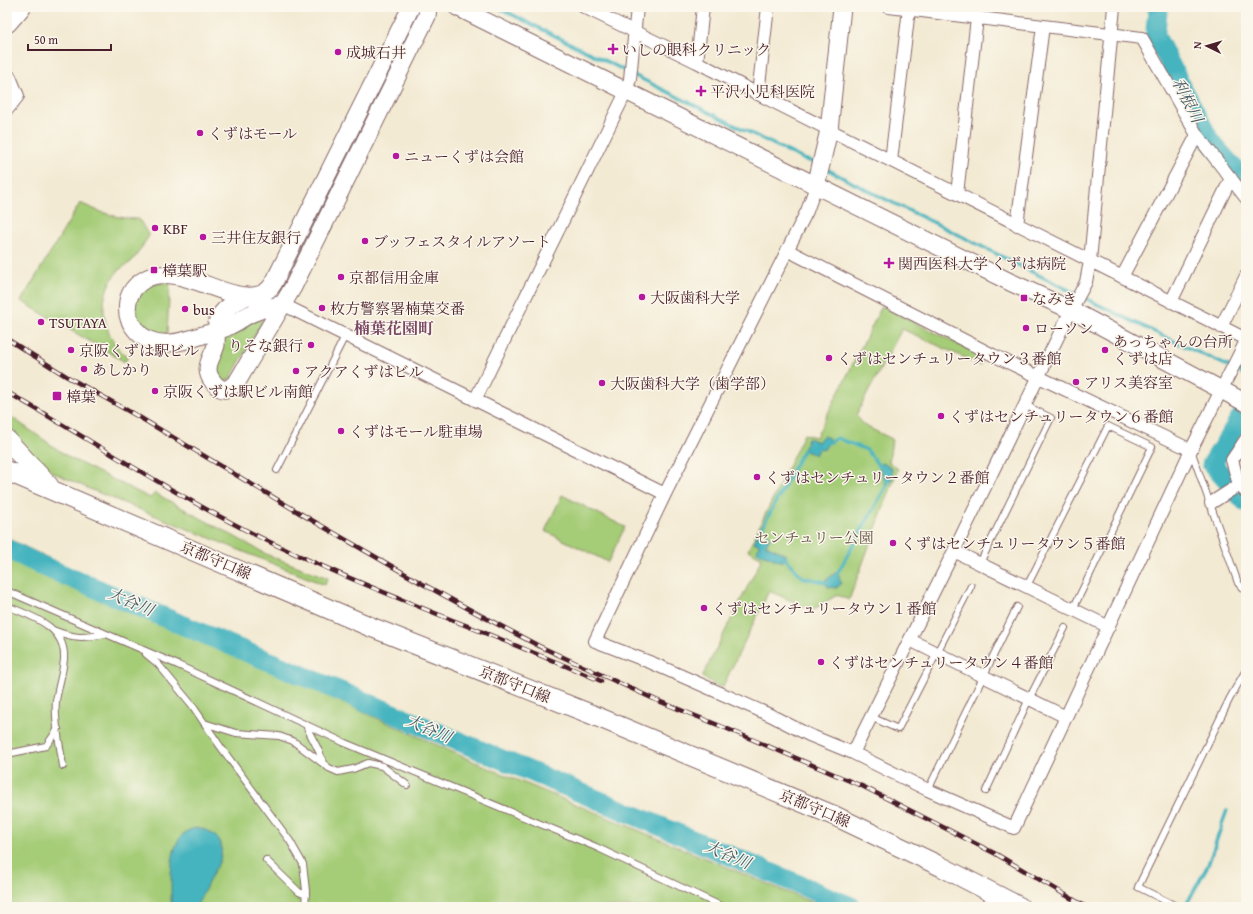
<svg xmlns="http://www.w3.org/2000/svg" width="1253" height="914" font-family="'Gentium Book Plus','Noto Serif JP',serif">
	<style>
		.green { fill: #a5cc77; stroke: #787651 }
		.water { fill: #45b4bf; stroke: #486a75 }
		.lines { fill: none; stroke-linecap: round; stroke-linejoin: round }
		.stream { stroke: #45b4bf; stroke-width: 3.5 }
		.river { stroke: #45b4bf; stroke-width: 20 }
		.lane-casing { stroke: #856666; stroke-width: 8 }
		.street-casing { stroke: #856666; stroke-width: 14 }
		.secondary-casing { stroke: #856666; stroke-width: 19 }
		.primary-casing { stroke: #856666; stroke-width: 21 }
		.lane { stroke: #fff; stroke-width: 6 }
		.street { stroke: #fff; stroke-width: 12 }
		.secondary { stroke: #fff; stroke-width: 17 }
		.primary { stroke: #fff; stroke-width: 19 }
		.rail-casing { stroke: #4a1f2b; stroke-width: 4.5 }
		.rail { stroke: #fbf7ec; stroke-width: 3; stroke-dasharray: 9; stroke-linecap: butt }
		.poi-dot { fill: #b5179e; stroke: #fbf7ec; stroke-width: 1.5 }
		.labels { text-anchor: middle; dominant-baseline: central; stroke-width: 3; stroke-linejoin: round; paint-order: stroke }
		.poi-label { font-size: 15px; fill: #4a1f2b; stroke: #fbf7ec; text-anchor: start }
		.park-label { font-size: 15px; fill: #655342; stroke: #fbf7ec }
		.street-label { font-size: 15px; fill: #4a1f2b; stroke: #fbf7ec }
		.water-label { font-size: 16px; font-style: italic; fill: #485b66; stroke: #fbf7ec }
		.neighbourhood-label { font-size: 16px; font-weight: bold; fill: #7a4864; stroke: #fbf7ec }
	</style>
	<rect width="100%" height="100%" fill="#fbf7ec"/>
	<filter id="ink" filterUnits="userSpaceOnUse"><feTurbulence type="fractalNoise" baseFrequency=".025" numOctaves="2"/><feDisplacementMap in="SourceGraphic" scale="8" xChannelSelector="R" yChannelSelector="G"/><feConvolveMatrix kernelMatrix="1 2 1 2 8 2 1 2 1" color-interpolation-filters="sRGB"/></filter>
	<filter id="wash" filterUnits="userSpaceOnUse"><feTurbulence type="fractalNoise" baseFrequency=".012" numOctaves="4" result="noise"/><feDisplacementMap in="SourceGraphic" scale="16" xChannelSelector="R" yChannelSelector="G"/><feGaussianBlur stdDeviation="0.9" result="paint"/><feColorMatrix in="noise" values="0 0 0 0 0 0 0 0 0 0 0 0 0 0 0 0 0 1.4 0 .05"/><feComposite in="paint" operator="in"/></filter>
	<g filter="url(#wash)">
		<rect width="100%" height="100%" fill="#f3ead3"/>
		<!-- green -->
		<path class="green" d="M80 203C100 212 117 219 139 219L149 236C143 244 138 255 131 262 127 265 122 267 118 271 102 290 100 313 110 335 114 342 119 353 128 356L125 362 21 301Z
			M170 282 167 334 160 337 139 325 134 306 136 299 148 285Z
			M882 306 984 357 980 365 902 329 856 415 865 426 892 439 889 462 898 469 849 600 837 595 812 610 769 591 723 686 719 687 702 677 762 558 748 550 804 434 816 437Z
			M260 318 262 322 230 379 224 382H219L213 366 224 336Z
			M7 414 70 458 150 498 155 493 268 555 328 578 325 585 92 490 52 472 7 431Z
			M562 495 625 527 608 562 545 531Z
			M7 538 59 563 53 579 278 674 493 770 823 907H7Z"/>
		<!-- water -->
		<path class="water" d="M823 436 829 438 828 443 824 450 819 448 815 455 803 450 808 438 818 442Z
			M881 463 888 465 892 469V479L888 483 885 484 883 475 879 466Z
			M760 532 770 537 766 545 787 555 782 562 757 552 759 545 754 542 758 533Z
			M838 572 841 583 837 588 828 587 824 582 835 573Z
			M196 828C211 829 224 839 221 856 220 862 216 868 213 873 207 885 202 896 196 907 188 907 177 908 171 902 172 879 166 833 196 828Z"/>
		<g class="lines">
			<!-- stream -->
			<path class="stream" d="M497 7 803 159 816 163
				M825 168C870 193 917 214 963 237 1054 283 1145 329 1239 371L1246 376
				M828 443 837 438 867 450 879 466
				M760 532 803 450
				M785 558 802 577 824 582
				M838 572 888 483
				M1185 907 1208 865 1227 810"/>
			<!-- river -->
			<path class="river" d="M1158 7 1155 35 1210 141 1246 182
				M1246 409 1212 464 1246 502
				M7 549 45 567 852 907"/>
		</g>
	</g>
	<g filter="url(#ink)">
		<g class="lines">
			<!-- lane casing -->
			<g class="lane-casing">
				<path id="lane" d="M1191 450 1238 583 1246 592
					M277 470 345 336
					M980 563 1051 418 1025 405
					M1027 586 1108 426 1152 447 1073 609
					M7 591 178 665 345 743 596 847 723 907
					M7 606C31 616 66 626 64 659 63 673 58 687 56 701 54 721 60 746 63 766
					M53 630C75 639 83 638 106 634
					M146 654 158 664 192 705 220 746 290 841 303 864 306 891 305 907
					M871 717 898 729 971 586
					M204 723 236 733 279 736 293 741 329 768 338 772 353 769 368 763 382 766 407 785
					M306 725C311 738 320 749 323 763
					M7 754 46 746 58 729
					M928 790 1017 607
					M986 791 1029 699 1065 628
					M266 860 299 892 306 895
					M161 905 168 907
					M1178 907 1138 887 1230 698 1246 670"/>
			</g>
			<!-- street casing -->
			<g class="street-casing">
				<path id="street" d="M584 7 697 62 758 94 1246 339
					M889 7 1142 38 1197 135 1246 198
					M697 62 703 7
					M7 75 10 77 18 96 7 110
					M758 94 768 7
					M891 161 909 9
					M816 186 807 211 665 494 595 641 652 663 693 681 770 715 809 735 853 753 928 790 1014 828 1191 450 1246 341
					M957 194 977 18
					M1017 225 1043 26
					M787 250 993 355 1191 450
					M1122 277 1197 135
					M1171 302 1231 178
					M282 304 665 494
					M1221 327 1246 276
					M475 400 626 92 630 79 637 7
					M1246 439 1232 460 1239 485 1246 492
					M1211 503 1239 485
					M954 551 1109 627
					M910 640 1066 717
					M853 753 954 551 1071 310 1086 282 1090 261 1114 7"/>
			</g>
			<!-- secondary casing -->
			<g class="secondary-casing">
				<path id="secondary" d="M457 7 1010 282 1071 310 1246 403
					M816 186 829 130 842 7
					M247 296C239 301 228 305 222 313 214 323 217 334 216 345 214 354 208 360 208 369 208 377 217 391 227 389 231 388 234 384 237 382L293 287 427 16 428 7
					M282 304C273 307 264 308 255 312 246 315 238 322 229 326 222 330 213 332 206 334 183 342 153 352 135 329 128 321 126 313 128 301 130 292 135 285 144 280 180 257 241 316 269 289 273 285 276 279 278 274L411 7"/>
			</g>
			<!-- primary casing -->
			<g class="primary-casing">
				<path id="primary" d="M7 23 21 7
					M7 440 49 486
					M7 471 371 627 593 715 835 816 942 867 1020 907"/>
			</g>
			<!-- lane -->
			<use href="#lane" class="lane"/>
			<!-- street -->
			<use href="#street" class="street"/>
			<!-- secondary -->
			<use href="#secondary" class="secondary"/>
			<!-- primary -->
			<use href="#primary" class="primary"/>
			<!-- rail casing -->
			<g class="rail-casing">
				<path id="rail" d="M7 339 66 376 139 417 308 518 421 583 480 615 539 646 656 700 723 727 864 787 996 854 1086 907
					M7 392C101 446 192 507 291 552 392 599 498 636 601 681"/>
			</g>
			<!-- rail -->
			<use href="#rail" class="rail"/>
		</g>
	</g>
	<!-- markers -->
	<g class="poi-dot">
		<path d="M611 43h4v4h4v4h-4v4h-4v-4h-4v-4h4z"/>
		<circle cx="338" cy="52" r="4"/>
		<path d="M699 85h4v4h4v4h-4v4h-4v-4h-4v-4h4z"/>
		<circle cx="200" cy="133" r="4"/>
		<circle cx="396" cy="156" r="4"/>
		<circle cx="155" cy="228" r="4"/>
		<circle cx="203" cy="237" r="4"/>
		<circle cx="365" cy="241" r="4"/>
		<path d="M887 257h4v4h4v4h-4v4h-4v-4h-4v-4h4z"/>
		<rect x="150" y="266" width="8" height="8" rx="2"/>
		<circle cx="341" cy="277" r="4"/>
		<circle cx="642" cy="297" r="4"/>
		<rect x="1020" y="294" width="8" height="8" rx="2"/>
		<circle cx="322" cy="308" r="4"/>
		<circle cx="185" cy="309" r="4"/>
		<circle cx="41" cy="322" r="4"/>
		<circle cx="1026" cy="328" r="4"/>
		<circle cx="311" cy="345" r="4"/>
		<circle cx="71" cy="350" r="4"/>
		<circle cx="1105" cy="350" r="4"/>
		<circle cx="829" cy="358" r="4"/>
		<circle cx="84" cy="369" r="4"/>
		<circle cx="296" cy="371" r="4"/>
		<circle cx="1076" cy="382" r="4"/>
		<circle cx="602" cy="383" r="4"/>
		<circle cx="155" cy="391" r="4"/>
		<rect x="52" y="391" width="10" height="10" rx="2"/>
		<circle cx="941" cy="416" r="4"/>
		<circle cx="341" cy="431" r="4"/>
		<circle cx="757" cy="477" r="4"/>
		<circle cx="893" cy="543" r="4"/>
		<circle cx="704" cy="608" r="4"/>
		<circle cx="821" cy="662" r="4"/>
	</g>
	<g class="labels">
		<!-- poi labels -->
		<g class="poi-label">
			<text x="622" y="49">いしの眼科クリニック</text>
			<text x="346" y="52">成城石井</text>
			<text x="710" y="91">平沢小児科医院</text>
			<text x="208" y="133">くずはモール</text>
			<text x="404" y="156">ニューくずは会館</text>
			<text x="163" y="228">KBF</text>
			<text x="211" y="237">三井住友銀行</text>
			<text x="373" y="241">ブッフェスタイルアソート</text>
			<text x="898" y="263">関西医科大学 くずは病院</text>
			<text x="162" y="270">樟葉駅</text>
			<text x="349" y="277">京都信用金庫</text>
			<text x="650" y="297">大阪歯科大学</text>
			<text x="1032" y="298">なみき</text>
			<text x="330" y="308">枚方警察署楠葉交番</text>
			<text x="193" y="309">bus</text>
			<text x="49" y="322">TSUTAYA</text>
			<text x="1034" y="328">ローソン</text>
			<text x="1113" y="341">あっちゃんの台所<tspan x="1113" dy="17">くずは店</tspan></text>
			<text x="303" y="345" text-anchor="end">りそな銀行</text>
			<text x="79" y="350">京阪くずは駅ビル</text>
			<text x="837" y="358">くずはセンチュリータウン３番館</text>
			<text x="92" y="369">あしかり</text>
			<text x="304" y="371">アクアくずはビル</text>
			<text x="1084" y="382">アリス美容室</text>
			<text x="610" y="383">大阪歯科大学（歯学部）</text>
			<text x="163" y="391">京阪くずは駅ビル南館</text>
			<text x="66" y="396">樟葉</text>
			<text x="949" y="416">くずはセンチュリータウン６番館</text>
			<text x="349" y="431">くずはモール駐車場</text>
			<text x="765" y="477">くずはセンチュリータウン２番館</text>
			<text x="901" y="543">くずはセンチュリータウン５番館</text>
			<text x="712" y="608">くずはセンチュリータウン１番館</text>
			<text x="829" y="662">くずはセンチュリータウン４番館</text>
		</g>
		<!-- park labels -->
		<g class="park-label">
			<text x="814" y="537">センチュリー公園</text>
		</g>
		<!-- street labels -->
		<g class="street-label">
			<text transform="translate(216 560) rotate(23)">京都守口線</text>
			<text transform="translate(515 684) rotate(22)">京都守口線</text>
			<text transform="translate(815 808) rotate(23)">京都守口線</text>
		</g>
		<!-- water labels -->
		<g class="water-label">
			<text transform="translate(1188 100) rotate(63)">利根川</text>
			<text transform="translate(131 601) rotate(23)">大谷川</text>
			<text transform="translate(429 728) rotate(23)">大谷川</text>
			<text transform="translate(728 854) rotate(23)">大谷川</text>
		</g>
		<!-- neighbourhood labels -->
		<g class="neighbourhood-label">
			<text x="394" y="328">楠葉花園町</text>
		</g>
	</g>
	<!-- margin -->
	<rect width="1253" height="914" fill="none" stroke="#fbf7ec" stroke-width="24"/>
	<!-- north arrow -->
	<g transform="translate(1207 46) rotate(275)" stroke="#fbf7ec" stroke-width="3" paint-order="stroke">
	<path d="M0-3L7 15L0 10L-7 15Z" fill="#4a1f2b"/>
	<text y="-6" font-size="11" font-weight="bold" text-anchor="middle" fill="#4a1f2b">N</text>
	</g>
	<!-- scale -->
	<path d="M28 44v6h83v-6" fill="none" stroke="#4a1f2b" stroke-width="2"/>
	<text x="34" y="44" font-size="12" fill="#4a1f2b" stroke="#fbf7ec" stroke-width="3" paint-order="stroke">50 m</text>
</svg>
